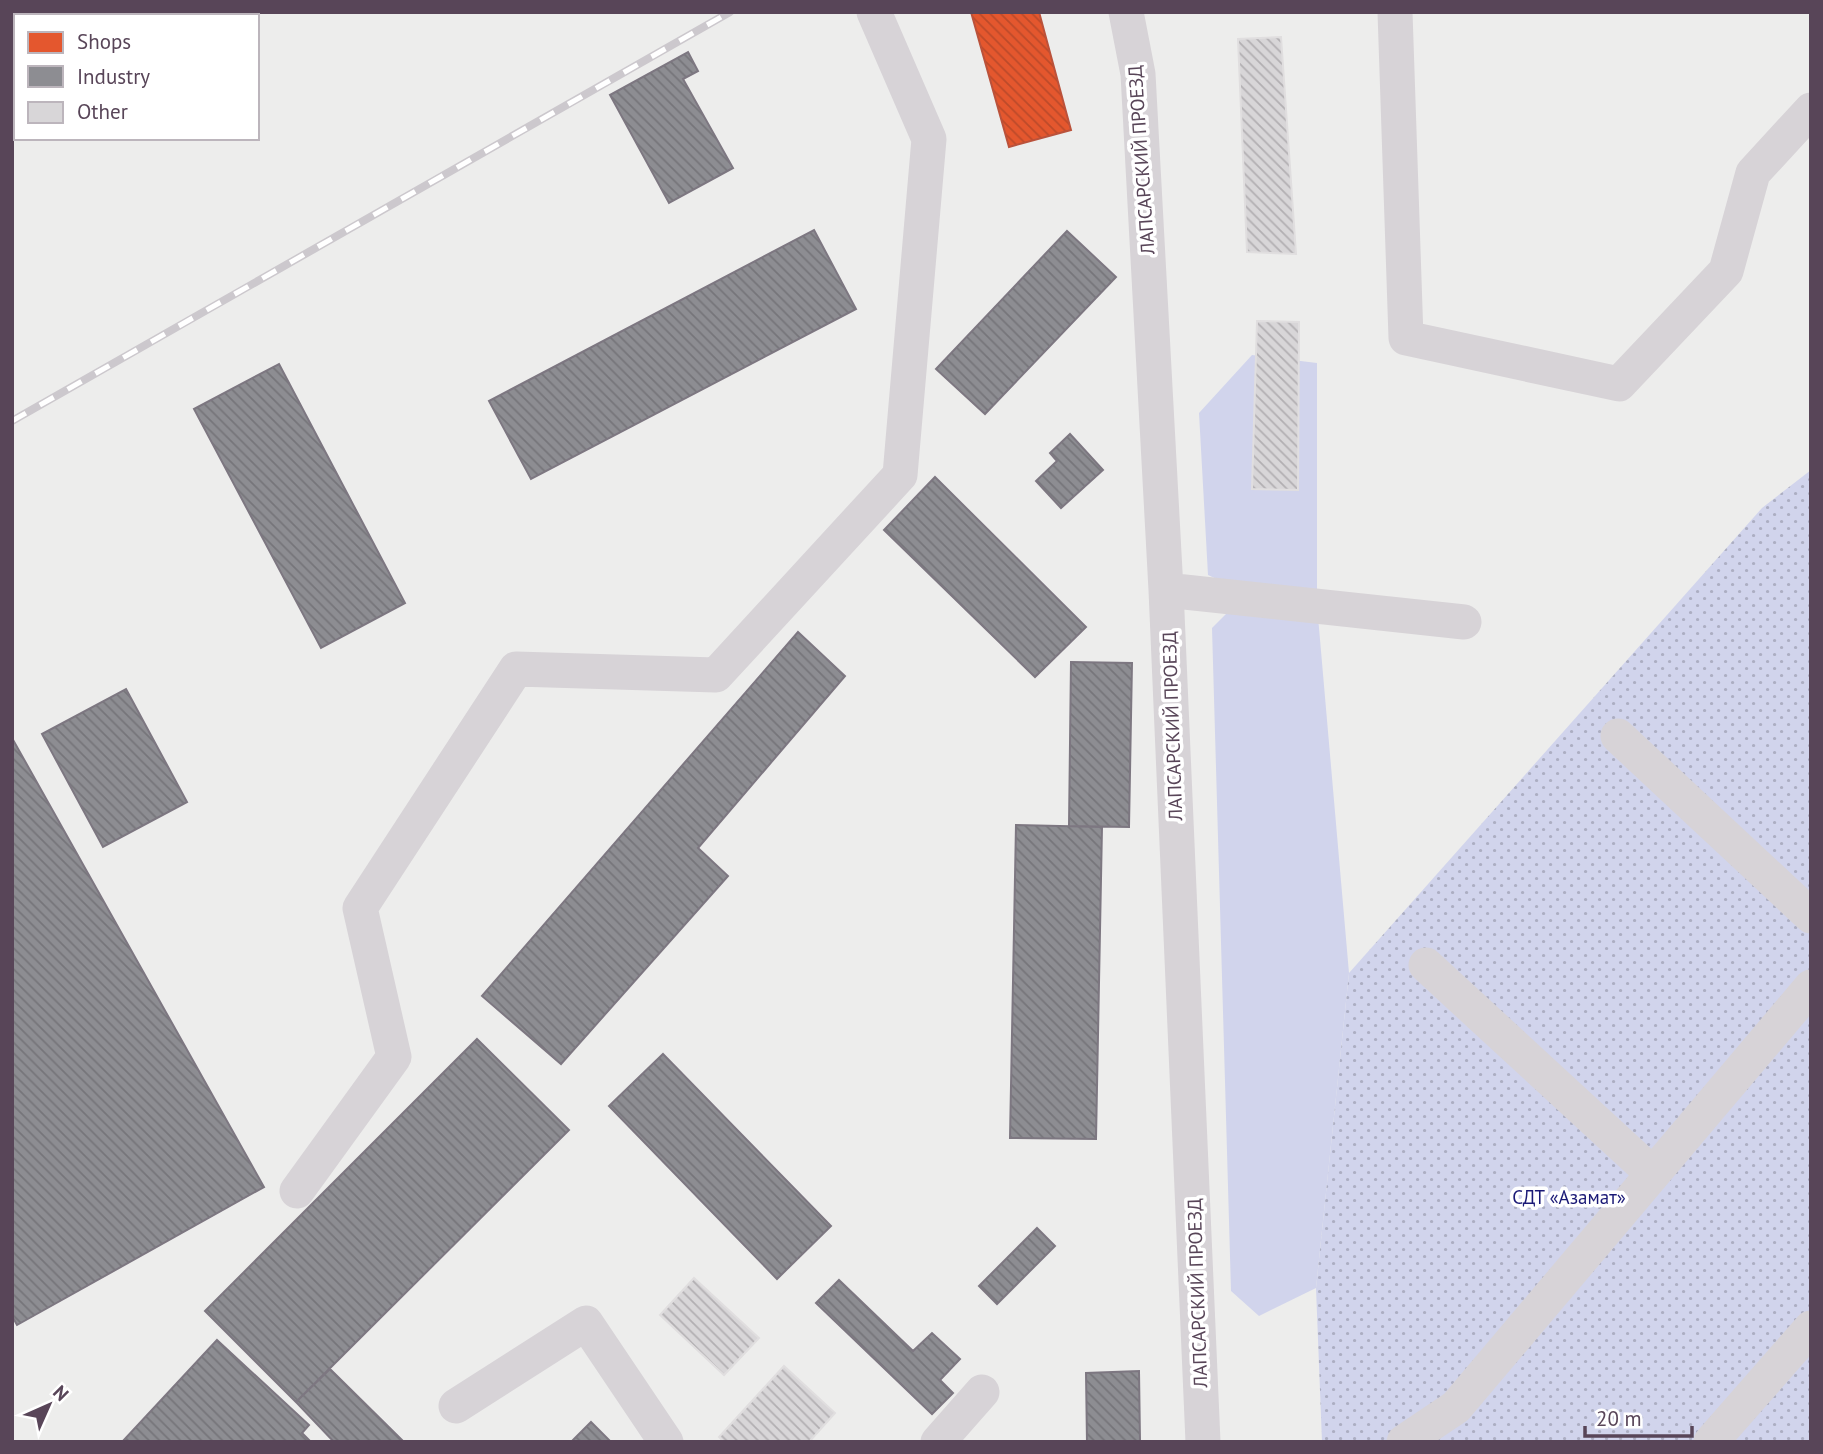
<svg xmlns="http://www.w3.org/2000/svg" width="1823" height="1454" font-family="'PT Sans',sans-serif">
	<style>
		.grass { fill: #d1d4ec }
		.garden { fill: url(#garden-dots) }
		.shops { fill: url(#shops-back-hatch); stroke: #ba523b; stroke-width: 2 }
		.industry { fill: url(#industry-back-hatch); stroke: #7d7781; stroke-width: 2 }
		.building { fill: url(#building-back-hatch); stroke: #e0dedf; stroke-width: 2 }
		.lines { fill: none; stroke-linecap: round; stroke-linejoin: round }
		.minor { stroke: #d7d3d7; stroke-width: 35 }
		.rail-casing { stroke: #ccc8cd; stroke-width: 8 }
		.rail { stroke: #fff; stroke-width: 5; stroke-dasharray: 16; stroke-linecap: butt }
		.labels { text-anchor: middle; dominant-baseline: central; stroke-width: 7; stroke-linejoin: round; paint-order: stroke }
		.street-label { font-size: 19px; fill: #584558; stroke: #fff }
		.park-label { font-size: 19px; fill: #1a1976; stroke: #fff }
	</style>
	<defs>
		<pattern id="garden-dots" width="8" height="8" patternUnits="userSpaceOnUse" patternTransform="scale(1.75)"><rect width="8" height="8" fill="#d1d4ec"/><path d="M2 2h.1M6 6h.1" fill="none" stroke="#acaec2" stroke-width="1.8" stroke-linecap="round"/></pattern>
		<pattern id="shops-back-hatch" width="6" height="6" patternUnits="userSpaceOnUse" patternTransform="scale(1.75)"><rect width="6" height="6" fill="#e4572e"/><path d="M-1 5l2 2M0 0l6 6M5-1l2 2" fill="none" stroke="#bc4a2a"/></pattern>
		<pattern id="industry-back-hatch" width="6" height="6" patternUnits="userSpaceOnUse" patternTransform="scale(1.75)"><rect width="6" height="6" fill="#8d8d92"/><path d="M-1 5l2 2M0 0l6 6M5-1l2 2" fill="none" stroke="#76757a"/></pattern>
		<pattern id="building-back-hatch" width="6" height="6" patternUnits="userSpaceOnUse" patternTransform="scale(1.75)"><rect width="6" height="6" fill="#d8d6d8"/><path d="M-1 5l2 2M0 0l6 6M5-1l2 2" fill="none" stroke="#b2afb2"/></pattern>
	</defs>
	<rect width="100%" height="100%" fill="#ededec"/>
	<!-- grass -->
	<path class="grass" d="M1252 355 1317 363V605L1349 973 1316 1288 1259 1316 1231 1291 1212 628 1247 593 1208 575 1199 413Z"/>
	<!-- garden -->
	<path class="garden" d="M1811 470V1442H1322L1316 1288 1349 973 1762 508Z"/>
	<!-- shops -->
	<path class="shops" d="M971 12H1039L1071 130 1009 147Z"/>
	<!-- industry -->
	<path class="industry" d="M12 12H255L249 16H16V138H18L12 141Z
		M688 52 698 71 683 79 733 168 669 203 610 95Z
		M814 230 856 309 531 479 489 401Z
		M1067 231 1116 277 985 414 936 369Z
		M279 364 405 603 321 648 194 409Z
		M1070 434 1103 470 1061 508 1036 481 1057 461 1050 453Z
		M935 477 1086 627 1035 677 884 530Z
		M798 632 845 676 698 848 728 876 561 1064 482 996Z
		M1071 662 1132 663 1129 827 1069 826Z
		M126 689 187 802 103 847 42 734Z
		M12 738 264 1187 17 1325 12 1316Z
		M1016 825 1102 827 1096 1139 1010 1138Z
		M477 1039 569 1130 296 1402 205 1311Z
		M663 1054 831 1226 777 1279 609 1106Z
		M1037 1228 1055 1246 997 1304 979 1286Z
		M839 1280 913 1351 932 1333 960 1359 940 1380 953 1393 932 1414 816 1303Z
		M217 1340 309 1425 302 1433 311 1442H122Z
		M330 1369 404 1442H334L296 1402Z
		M1139 1371 1140 1442H1087L1086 1373Z
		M591 1422 611 1442H571Z"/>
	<!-- building -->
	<path class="building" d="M1281 37 1296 254 1247 252 1238 39Z
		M1257 321 1299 322 1298 490 1252 489Z
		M694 1278 759 1338 724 1375 660 1315Z
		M784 1366 835 1413 809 1442H724L719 1437Z"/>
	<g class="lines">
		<!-- minor -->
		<path class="minor" d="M1126 12 1138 74 1166 590 1203 1442
			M1395 12 1406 338 1619 384 1726 271 1753 173 1811 110
			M1166 590 1464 622
			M1618 736 1811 916
			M1426 965 1653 1174
			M297 1191 394 1057 360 908 516 669 716 675 900 475 929 139 874 12
			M456 1406 586 1323 666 1442
			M938 1442 982 1392
			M1404 1442 1456 1407 1811 987
			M1711 1442 1811 1328"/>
		<!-- rail casing -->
		<g class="rail-casing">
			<path id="rail" d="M12 421 730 12"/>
		</g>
		<!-- rail -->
		<use href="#rail" class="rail"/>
	</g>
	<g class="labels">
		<!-- street labels -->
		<g class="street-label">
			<text transform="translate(1141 160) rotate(-94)">ЛАПСАРСКИЙ ПРОЕЗД</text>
			<text transform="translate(1172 726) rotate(-92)">ЛАПСАРСКИЙ ПРОЕЗД</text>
			<text transform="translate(1197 1293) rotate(-92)">ЛАПСАРСКИЙ ПРОЕЗД</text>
		</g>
		<!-- park labels -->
		<g class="park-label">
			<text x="1569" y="1197">СДТ «Азамат»</text>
		</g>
	</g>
	<!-- border -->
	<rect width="1823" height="1454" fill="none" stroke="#584558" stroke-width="28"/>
	<!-- legend -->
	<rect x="14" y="14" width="245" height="126" fill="#ffffff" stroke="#bcb5bc" stroke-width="2"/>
	<rect x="28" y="32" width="35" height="21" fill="#e4572e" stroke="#bcb5bc" stroke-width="2"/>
	<text x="77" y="49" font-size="21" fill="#584558">Shops</text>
	<rect x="28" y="66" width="35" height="21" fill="#8d8d92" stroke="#bcb5bc" stroke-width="2"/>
	<text x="77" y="84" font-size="21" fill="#584558">Industry</text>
	<rect x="28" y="102" width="35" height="21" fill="#d8d6d8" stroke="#bcb5bc" stroke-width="2"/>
	<text x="77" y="119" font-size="21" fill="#584558">Other</text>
	<!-- north arrow -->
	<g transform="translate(49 1405) rotate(45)" stroke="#ffffff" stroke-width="5" paint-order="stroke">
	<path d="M0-5L12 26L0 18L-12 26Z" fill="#584558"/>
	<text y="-10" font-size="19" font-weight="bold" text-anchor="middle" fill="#584558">N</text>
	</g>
	<!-- scale -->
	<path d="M1585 1426v10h107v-10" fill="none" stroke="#584558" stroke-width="3.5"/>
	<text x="1596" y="1426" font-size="21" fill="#584558" stroke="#ffffff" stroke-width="5" paint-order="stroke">20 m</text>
</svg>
